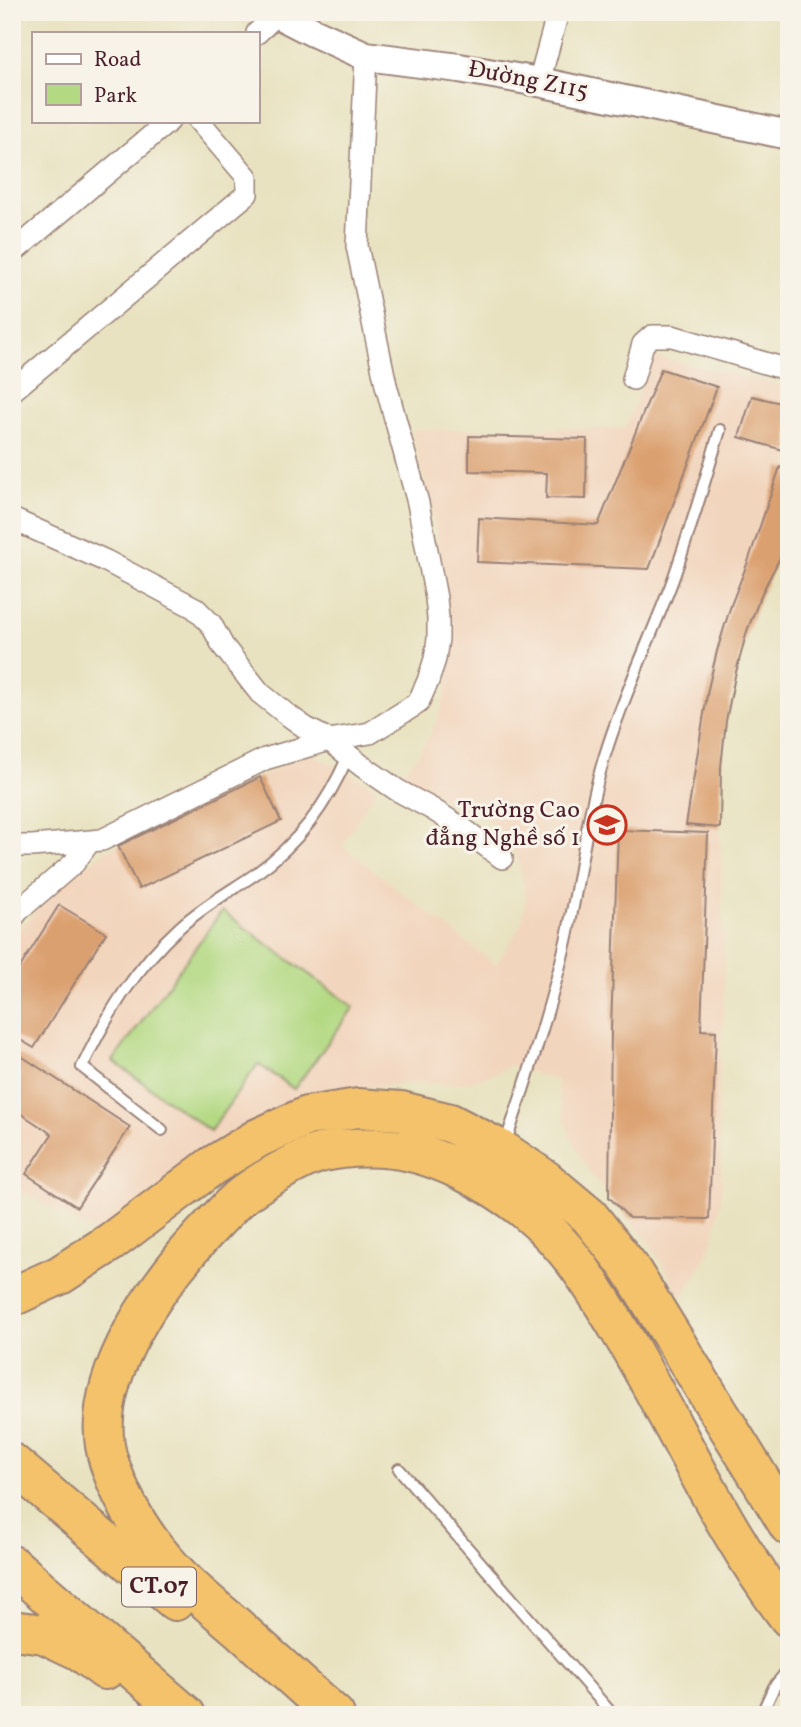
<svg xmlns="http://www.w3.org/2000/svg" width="801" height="1727" font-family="Vollkorn,serif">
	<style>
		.built { fill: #f2d5bd }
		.green { fill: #b3d983; stroke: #7e7c57; stroke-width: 2 }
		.building { fill: #dba070 }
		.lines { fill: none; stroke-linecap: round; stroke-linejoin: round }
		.service-casing { stroke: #998076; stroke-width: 14 }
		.minor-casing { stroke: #998076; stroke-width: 24 }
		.tertiary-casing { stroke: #998076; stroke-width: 32 }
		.motorway-casing { stroke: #998076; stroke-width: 42 }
		.service { stroke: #fff; stroke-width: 10 }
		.minor { stroke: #fff; stroke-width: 21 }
		.tertiary { stroke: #fff; stroke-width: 28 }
		.motorway { stroke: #f4c26a; stroke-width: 38 }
		.labels { text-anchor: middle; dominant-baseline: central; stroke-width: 6; stroke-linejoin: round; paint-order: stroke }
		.shield { fill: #f7f3e8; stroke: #7e5f64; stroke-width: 2 }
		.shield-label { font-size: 23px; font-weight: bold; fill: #4a1f2b }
		.street-label { font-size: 24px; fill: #4a1f2b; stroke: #f7f3e8 }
		.poi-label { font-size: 24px; fill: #4a1f2b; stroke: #f7f3e8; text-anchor: end }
	</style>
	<rect width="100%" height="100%" fill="#f7f3e8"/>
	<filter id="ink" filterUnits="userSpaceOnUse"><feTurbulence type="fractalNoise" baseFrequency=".0143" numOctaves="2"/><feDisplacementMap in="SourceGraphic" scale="14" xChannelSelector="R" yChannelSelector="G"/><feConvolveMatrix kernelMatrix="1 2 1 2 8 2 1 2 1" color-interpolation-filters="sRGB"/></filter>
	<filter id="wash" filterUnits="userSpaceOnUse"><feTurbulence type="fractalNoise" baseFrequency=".00686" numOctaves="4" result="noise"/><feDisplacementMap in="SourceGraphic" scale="28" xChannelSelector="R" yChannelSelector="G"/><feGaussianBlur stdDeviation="1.57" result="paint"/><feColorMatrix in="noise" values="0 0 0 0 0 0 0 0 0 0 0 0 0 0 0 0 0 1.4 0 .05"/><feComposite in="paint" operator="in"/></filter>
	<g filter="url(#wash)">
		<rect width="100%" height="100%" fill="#e8e2c0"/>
		<!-- built -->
		<path class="built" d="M653 357 789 387V540L762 593 741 653 726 721 721 767 720 828 724 960V1009L719 1088 718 1119 722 1175 721 1201 716 1226 709 1250 696 1275 681 1298 666 1270 649 1243 629 1218 609 1197 591 1174 579 1154 569 1132 562 1109 557 1081 511 1065 493 1074 474 1080 454 1084 422 1083 391 1085 360 1088 330 1094 97 1234 12 1185V1152L19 1144 12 1139V938L39 907 63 883 104 852 310 753 377 788 342 846 496 965 522 923 525 903 524 883 519 864 512 849 492 823 401 775 417 756 430 735 440 713 447 689 450 659 451 630 445 577 432 510 412 430 625 428Z"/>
		<!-- green -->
		<path class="green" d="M222 911 354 1007 294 1089 258 1064 210 1131 113 1061Z"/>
		<g id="blocks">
			<!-- building -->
			<path class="building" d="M661 369 717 387 649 569 477 562 479 518 598 525Z
				M752 396 789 405V452L739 437Z
				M469 436 587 439 586 499 546 498 547 473 469 471Z
				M780 467 789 469V540L762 593 747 631 735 676 726 721 721 767 720 828 686 825 708 689 717 651 731 605 749 559Z
				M260 777 281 821 139 889 118 846Z
				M618 830 708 833 701 1030 716 1031 709 1219 629 1218 609 1197 611 1028Z
				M59 905 106 933 34 1048 12 1035V980Z
				M12 1050 130 1127 77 1207 26 1174 52 1134 12 1108Z"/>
		</g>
	</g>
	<g filter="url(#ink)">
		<use href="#blocks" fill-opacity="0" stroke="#998076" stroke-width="2"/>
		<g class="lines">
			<!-- service casing -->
			<g class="service-casing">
				<path id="service" d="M162 1130 82 1067C108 1013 135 968 180 927 202 907 229 892 254 875 299 843 327 805 349 754
					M505 1144C528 1077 550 1010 566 941 580 879 586 816 605 755 623 696 650 640 672 582 690 532 705 481 720 430
					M399 1469 613 1715
					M761 1715 774 1687 789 1669"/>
			</g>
			<!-- minor casing -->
			<g class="minor-casing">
				<path id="minor" d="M257 33 277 14
					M539 82 558 12
					M12 253 169 121
					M633 379 643 344 652 336H672L789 370
					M12 391 247 194V177L199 121
					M12 519 106 561 195 608 211 624 223 646 260 693 285 713 306 728 329 740 362 766 397 790 432 809 465 830 502 858
					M12 846H32L102 840 265 759 329 740 370 733 418 703 428 681 435 659 438 639V618L436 598 418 503 386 385 357 246 366 56
					M12 919 18 911 74 863 90 841"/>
			</g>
			<!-- tertiary casing -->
			<g class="tertiary-casing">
				<path id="tertiary" d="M274 12 313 32 366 56 459 68 539 82 789 135"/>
			</g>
			<!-- motorway casing -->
			<g class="motorway-casing">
				<path id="motorway" d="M12 1297 60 1275 111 1242 212 1166 258 1138 307 1116 358 1108 401 1111 450 1123 502 1150 546 1180 589 1216 630 1268 789 1526
					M12 1463 175 1601
					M12 1565 186 1715
					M12 1630 44 1634 80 1651 105 1670
					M335 1715C302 1686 269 1656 237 1627 215 1608 191 1590 172 1568 144 1538 122 1501 109 1462 82 1381 164 1274 217 1220 224 1213 231 1205 238 1199 254 1185 274 1174 294 1164 302 1160 311 1155 320 1153 344 1147 368 1146 393 1149 435 1153 491 1183 524 1209 570 1246 596 1291 626 1341 680 1433 723 1532 789 1618"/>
			</g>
			<!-- service -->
			<use href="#service" class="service"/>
			<!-- minor -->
			<use href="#minor" class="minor"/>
			<!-- tertiary -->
			<use href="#tertiary" class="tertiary"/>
			<!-- motorway -->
			<use href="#motorway" class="motorway"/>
		</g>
	</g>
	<!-- icons -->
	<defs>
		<g id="university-ring" transform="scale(2.0125)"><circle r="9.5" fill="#f7f3e8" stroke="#c8321e" stroke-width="1.5"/><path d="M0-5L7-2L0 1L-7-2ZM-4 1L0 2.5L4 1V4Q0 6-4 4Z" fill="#c8321e"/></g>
	</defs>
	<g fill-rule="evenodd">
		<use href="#university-ring" x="607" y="825"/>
	</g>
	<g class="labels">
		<!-- shield labels -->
		<rect class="shield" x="122" y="1567.5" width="74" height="39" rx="5"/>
		<g class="shield-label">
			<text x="159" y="1587">CT.07</text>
		</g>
		<!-- street labels -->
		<g class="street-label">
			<text transform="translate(528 81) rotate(11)">Đường Z115</text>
		</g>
		<!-- poi labels -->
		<g class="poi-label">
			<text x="580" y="811">Trường Cao<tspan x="580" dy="28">đẳng Nghề số 1</tspan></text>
		</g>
	</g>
	<!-- margin -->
	<rect width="801" height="1727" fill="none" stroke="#f7f3e8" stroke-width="42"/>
	<!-- legend -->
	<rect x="32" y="32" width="228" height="91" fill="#f7f3e8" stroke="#b29e9c" stroke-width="2"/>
	<rect x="46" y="54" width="35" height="10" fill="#ffffff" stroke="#b29e9c" stroke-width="2"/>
	<text x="94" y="66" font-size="21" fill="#4a1f2b">Road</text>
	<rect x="46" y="84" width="35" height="21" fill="#b3d983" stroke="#b29e9c" stroke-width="2"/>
	<text x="94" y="102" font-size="21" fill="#4a1f2b">Park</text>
</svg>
